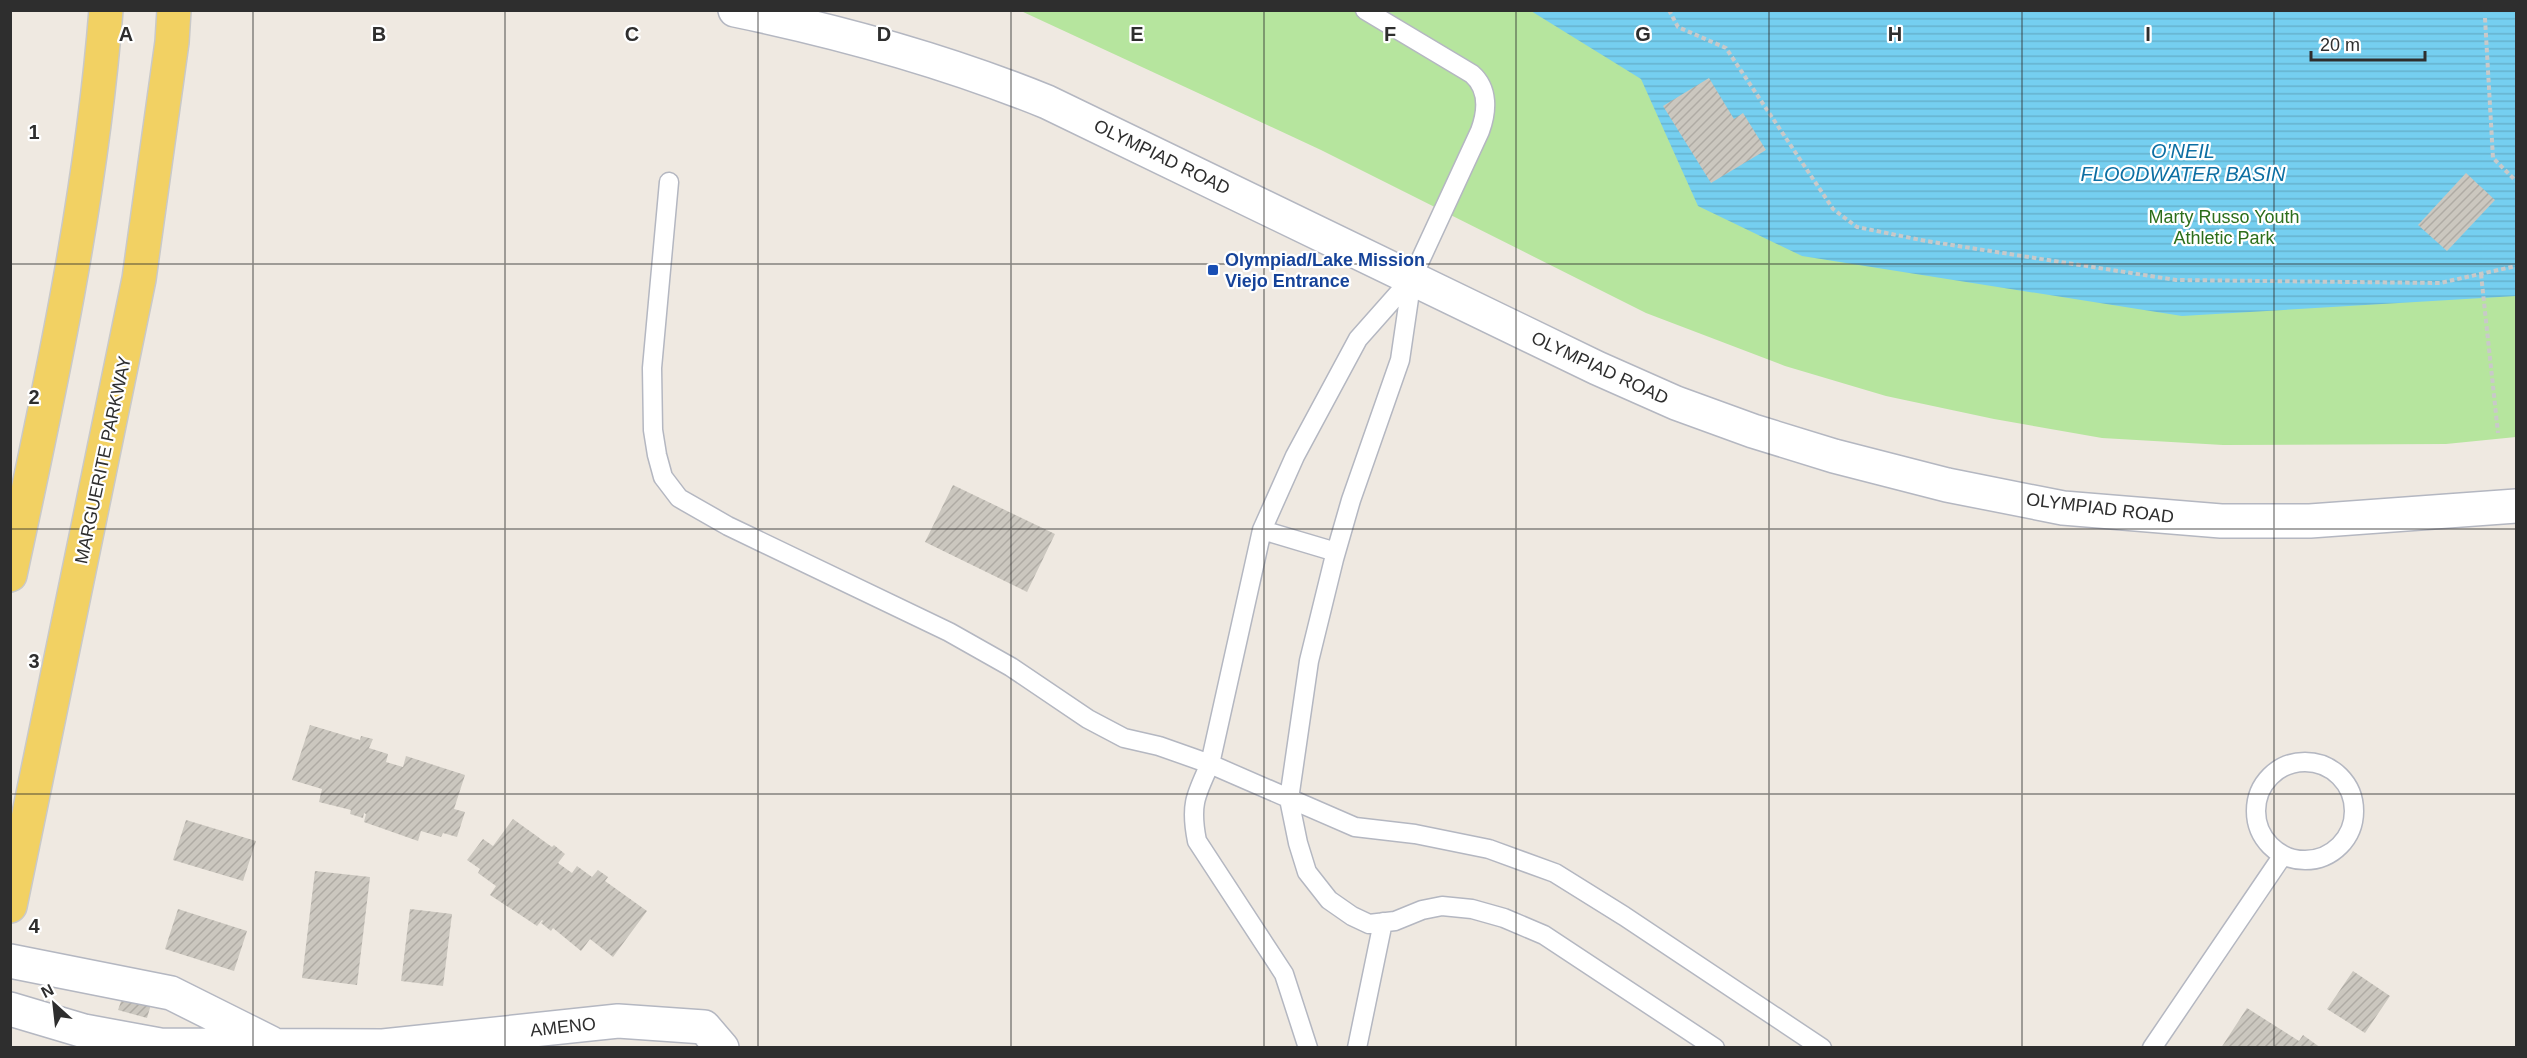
<svg xmlns="http://www.w3.org/2000/svg" width="2527" height="1058" font-family="Arial,sans-serif">
	<style>
		.park { fill: #b6e59e }
		.water { fill: url(#water-rules) }
		.building { fill: url(#building-hatch) }
		.lines { fill: none; stroke-linecap: round; stroke-linejoin: round }
		.service-casing { stroke: #b4b7c1; stroke-width: 21 }
		.minor-casing { stroke: #b4b7c1; stroke-width: 36 }
		.secondary-casing { stroke: #b4b7c1; stroke-width: 36 }
		.primary-casing { stroke: #c9c9c9; stroke-width: 36 }
		.path { stroke: #c9c9c9; stroke-width: 4; stroke-dasharray: 4.5 3; stroke-linecap: butt }
		.service { stroke: #fff; stroke-width: 18 }
		.minor { stroke: #fff; stroke-width: 33 }
		.secondary { stroke: #fff; stroke-width: 33 }
		.primary { stroke: #f2d163; stroke-width: 33 }
		.grid { fill: none; stroke: #2e2e2e; stroke-width: 1.5; stroke-opacity: 0.55 }
		.transit-dot { fill: #1a4fb4; stroke: #fff; stroke-width: 2 }
		.labels { text-anchor: middle; dominant-baseline: central; stroke-width: 4.5; stroke-linejoin: round; paint-order: stroke }
		.street-label { font-size: 18px; fill: #2e2e2e; stroke: #fff }
		.park-label { font-size: 18px; fill: #2c6e1b; stroke: #fff }
		.transit-label { font-size: 18px; font-weight: bold; fill: #164399; stroke: #fff; text-anchor: start }
		.water-label { font-size: 20px; font-style: italic; fill: #0d6fa3; stroke: #fff }
		.grid-label { font-size: 20px; text-anchor: middle; font-weight: bold; fill: #2e2e2e; stroke: #fff; stroke-width: 4.5; stroke-linejoin: round; paint-order: stroke }
	</style>
	<defs>
		<pattern id="water-rules" width="6" height="5" patternUnits="userSpaceOnUse" patternTransform="scale(1.5)"><rect width="6" height="5" fill="#75cff0"/><path d="M0 2.5h6" fill="none" stroke="#66b2ce"/></pattern>
		<pattern id="building-hatch" width="6" height="6" patternUnits="userSpaceOnUse" patternTransform="scale(1.5)"><rect width="6" height="6" fill="#cbc7bf"/><path d="M-1 1l2-2M0 6l6-6M5 7l2-2" fill="none" stroke="#afaba4"/></pattern>
	</defs>
	<rect width="100%" height="100%" fill="#efe9e1"/>
	<!-- park -->
	<path class="park" d="M1021 11H2516V437L2446 444 2223 445 2102 438 1994 419 1886 396 1785 366 1646 313 1321 150Z"/>
	<!-- water -->
	<path class="water" d="M1531 11H2516V296L2182 316 1802 256 1698 206 1641 79Z"/>
	<!-- building -->
	<path class="building" d="M1709 78 1734 119 1743 113 1766 150 1711 183 1663 106Z
		M2466 173 2495 200 2447 251 2418 225Z
		M953 485 1055 534 1027 592 925 542Z
		M310 725 360 740 361 736 373 739 369 748 388 754 386 762 403 767 406 756 465 775 454 809 465 812 457 837 443 833 441 837 421 831 418 841 364 822 366 814 364 813 363 818 350 814 351 810 319 802 322 789 292 780Z
		M513 819 552 847 554 845 565 854 558 863 572 873 577 866 592 877 598 870 608 877 605 881 647 911 613 957 590 939 581 951 553 928 551 931 541 923 543 921 542 920 537 926 490 895 496 886 478 873 480 869 467 860 483 839 493 846Z
		M186 820 256 841 243 881 173 860Z
		M315 871 370 877 357 985 302 978Z
		M178 909 247 931 234 971 165 949Z
		M410 909 452 914 443 986 401 981Z
		M2353 971 2390 996 2365 1033 2327 1009Z
		M124 993 152 1001 147 1018 118 1010Z
		M2247 1008 2299 1041 2303 1035 2321 1048H2221Z"/>
	<g class="lines">
		<!-- service casing -->
		<g class="service-casing">
			<path id="service" d="M1365 10 1472 74C1489 89 1487 112 1480 131L1412 278 1400 360 1351 500 1334 559 1309 661 1289 799 1298 843 1307 872 1329 900 1352 916 1369 924 1395 921 1422 910 1442 906 1472 909 1504 918 1544 935 1715 1048
				M669 182 652 368 653 430 657 455 663 477 679 498 728 526 949 632 1011 667 1088 719 1124 738 1159 746 1210 764 1355 827 1415 834 1489 849 1555 873 1624 916 1822 1048
				M1262 530 1336 552
				M2256 811a49 49 0 1 1 98 0a49 49 0 1 1-98 0Z
				M1308 1048 1284 974 1197 841C1190 806 1195 796 1210 764L1262 530 1295 456 1358 339 1412 278
				M1357 1048 1383 922
				M2152 1048 2283 855"/>
		</g>
		<!-- minor casing -->
		<g class="minor-casing">
			<path id="minor" d="M10 961 171 993 271 1043
				M10 1009 84 1031 160 1045 383 1046 618 1021 704 1027 722 1048"/>
		</g>
		<!-- secondary casing -->
		<g class="secondary-casing">
			<path id="secondary" d="M735 10C841 32 946 61 1047 102L1597 368 1676 403 1753 431 1834 456 1947 485 2063 508 2221 521H2310L2516 506"/>
		</g>
		<!-- primary casing -->
		<g class="primary-casing">
			<path id="primary" d="M10 575C50 389 91 201 106 10
				M10 906 139 279 172 42 174 10"/>
		</g>
		<!-- path -->
		<path class="path" d="M1669 10 1678 27 1726 48 1833 209 1857 227 1926 241 2176 280 2440 283 2516 266
			M2485 18 2493 158 2516 181
			M2481 274 2498 433"/>
		<!-- service -->
		<use href="#service" class="service"/>
		<!-- minor -->
		<use href="#minor" class="minor"/>
		<!-- secondary -->
		<use href="#secondary" class="secondary"/>
		<!-- primary -->
		<use href="#primary" class="primary"/>
	</g>
	<!-- grid -->
	<path class="grid" d="M253 10V1048M505 10V1048M758 10V1048M1011 10V1048M1264 10V1048M1516 10V1048M1769 10V1048M2022 10V1048M2274 10V1048M10 264H2516M10 529H2516M10 794H2516"/>
	<!-- markers -->
	<rect class="transit-dot" x="1207" y="264" width="12" height="12" rx="3"/>
	<g class="labels">
		<!-- street labels -->
		<g class="street-label">
			<text transform="translate(1162 157) rotate(26)">OLYMPIAD ROAD</text>
			<text transform="translate(1600 368) rotate(25)">OLYMPIAD ROAD</text>
			<text transform="translate(103 460) rotate(-78)">MARGUERITE PARKWAY</text>
			<text transform="translate(2100 508) rotate(7)">OLYMPIAD ROAD</text>
			<text transform="translate(563 1027) rotate(-6)">AMENO</text>
		</g>
		<!-- park labels -->
		<g class="park-label">
			<text x="2224" y="217">Marty Russo Youth<tspan x="2224" dy="21">Athletic Park</tspan></text>
		</g>
		<!-- transit labels -->
		<g class="transit-label">
			<text x="1225" y="260">Olympiad/Lake Mission<tspan x="1225" dy="21">Viejo Entrance</tspan></text>
		</g>
		<!-- water labels -->
		<g class="water-label">
			<text x="2183" y="151">O'NEIL<tspan x="2183" dy="23">FLOODWATER BASIN</tspan></text>
		</g>
	</g>
	<g class="grid-label">
		<text x="126" y="41">A</text>
		<text x="379" y="41">B</text>
		<text x="632" y="41">C</text>
		<text x="884" y="41">D</text>
		<text x="1137" y="41">E</text>
		<text x="1390" y="41">F</text>
		<text x="1643" y="41">G</text>
		<text x="1895" y="41">H</text>
		<text x="2148" y="41">I</text>
		<text x="34" y="139">1</text>
		<text x="34" y="404">2</text>
		<text x="34" y="668">3</text>
		<text x="34" y="933">4</text>
	</g>
	<!-- border -->
	<rect width="2527" height="1058" fill="none" stroke="#2e2e2e" stroke-width="24"/>
	<!-- north arrow -->
	<g transform="translate(54 1004) rotate(333)" stroke="#ffffff" stroke-width="4.5" paint-order="stroke">
	<path d="M0-4.5L10 22L0 15L-10 22Z" fill="#2e2e2e"/>
	<text y="-9" font-size="16" font-weight="bold" text-anchor="middle" fill="#2e2e2e">N</text>
	</g>
	<!-- scale -->
	<path d="M2311 51v9h114v-9" fill="none" stroke="#2e2e2e" stroke-width="3"/>
	<text x="2320" y="51" font-size="18" fill="#2e2e2e" stroke="#ffffff" stroke-width="4.5" paint-order="stroke">20 m</text>
</svg>
